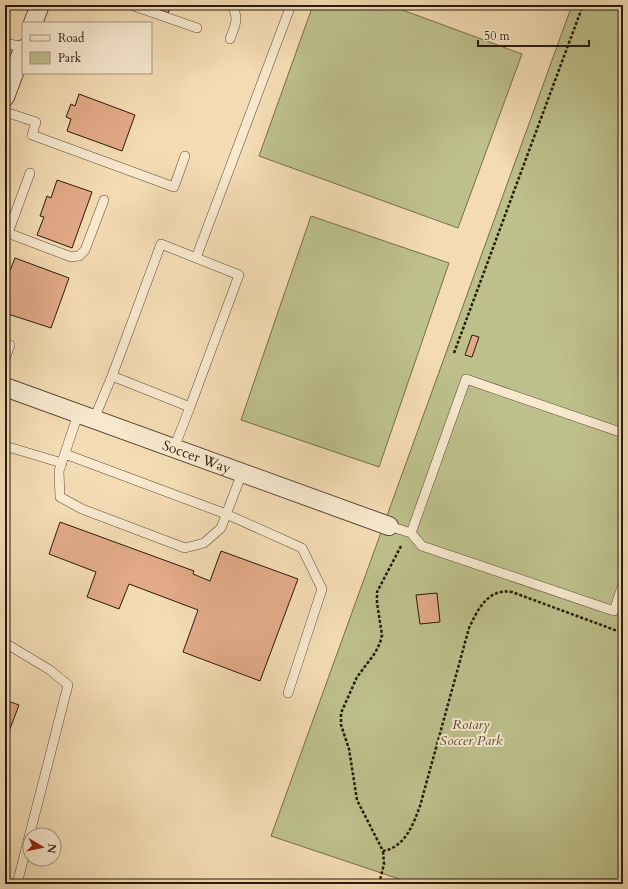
<svg xmlns="http://www.w3.org/2000/svg" width="628" height="889" font-family="Cardo,serif">
	<style>
		.green { fill: #bdc08b; stroke: #736d4c }
		.building { fill: #e2aa88; stroke: #291a0d }
		.lines { fill: none; stroke-linecap: round; stroke-linejoin: round }
		.service-casing { stroke: #5c4a36; stroke-width: 10 }
		.minor-casing { stroke: #5c4a36; stroke-width: 20 }
		.path { stroke: #291a0d; stroke-width: 2.5; stroke-dasharray: 3 2; stroke-linecap: butt }
		.service { stroke: #f7e8ce; stroke-width: 9 }
		.minor { stroke: #f7e8ce; stroke-width: 18 }
		.labels { text-anchor: middle; dominant-baseline: central; stroke-width: 4; stroke-linejoin: round; paint-order: stroke }
		.street-label { font-size: 14px; fill: #291a0d; stroke: #f7e8ce }
		.park-label { font-size: 14px; font-style: italic; fill: #554c33; stroke: #f7e8ce }
	</style>
	<rect width="100%" height="100%" fill="#f3dbb3"/>
	<filter id="stains"><feTurbulence type="fractalNoise" baseFrequency=".005" numOctaves="4"/><feColorMatrix values="0 0 0 0 .2 0 0 0 0 .09 0 0 0 0 .02 0 0 0 .5 -.17"/></filter>
	<radialGradient id="worn" r=".72"><stop offset=".6" stop-color="#630" stop-opacity="0"/><stop offset="1" stop-color="#630" stop-opacity=".3"/></radialGradient>
	<!-- green -->
	<path class="green" d="M313 5H389L522 54 458 228 259 156Z
		M572 5H623V884H414L271 836Z
		M311 216 449 263 379 467 241 420Z"/>
	<!-- building -->
	<path class="building" d="M146 5H171L168 13Z
		M79 94 135 115 122 151 67 131 71 119 66 117 71 104 75 106Z
		M57 180 92 192 72 248 37 235 44 217 40 216 47 196 51 198Z
		M15 258 69 278 51 328 5 313V283Z
		M472 335 479 337 472 357 465 355Z
		M60 522 194 571 193 574 210 581 221 551 298 579 260 681 183 652 198 610 129 584 119 609 87 597 96 572 49 554Z
		M437 593 440 622 420 624 416 595Z
		M5 700 19 705 5 742Z"/>
	<g class="lines">
		<!-- service casing -->
		<g class="service-casing">
			<path id="service" d="M131 5 197 28
				M230 39C235 26 240 17 231 5
				M5 43 23 47
				M5 112 36 122 32 135 174 187 185 156
				M5 232 71 257 79 256 85 250 104 200
				M8 233 30 173
				M196 258 291 5
				M5 343 10 345 5 359
				M112 376 161 244 239 275 190 407
				M78 414 59 471 60 497 82 509 185 548 204 543 221 528 242 473
				M94 419 112 376 190 407 174 448
				M5 446 62 463
				M65 454 226 514 302 548 322 589 288 693
				M389 526 411 533 422 546 614 611 623 584
				M411 533 466 379 623 433
				M5 643 50 670 68 685 17 884"/>
		</g>
		<!-- minor casing -->
		<g class="minor-casing">
			<g id="minor">
				<path d="M33 23 40 5"/>
				<path d="M5 97 23 49"/>
				<path id="s1" d="M5 387 389 526"/>
			</g>
		</g>
		<!-- path -->
		<path class="path" d="M454 353 583 5
			M401 546 377 592V603L382 635 380 643 375 653 357 677 341 713V725L349 749 357 800 383 851C405 847 413 825 420 806L469 628C478 609 488 588 512 592L623 633
			M379 884 384 864 383 851"/>
		<!-- service -->
		<use href="#service" class="service"/>
		<!-- minor -->
		<use href="#minor" class="minor"/>
	</g>
	<g class="labels">
		<!-- street labels -->
		<g class="street-label">
			<text stroke="none"><textPath href="#s1" startOffset="204">Soccer Way</textPath></text>
		</g>
		<!-- park labels -->
		<g class="park-label">
			<text x="471" y="724">Rotary<tspan x="471" dy="16">Soccer Park</tspan></text>
		</g>
	</g>
	<!-- margin -->
	<rect width="628" height="889" fill="none" stroke="#f3dbb3" stroke-width="20"/>
	<rect x="6" y="6" width="616" height="877" fill="none" stroke="#291a0d" stroke-width="2"/>
	<rect x="10" y="10" width="608" height="869" fill="none" stroke="#291a0d"/>
	<!-- legend -->
	<rect x="22" y="22" width="130" height="52" fill="#f7e8ce" stroke="#a59681"/>
	<rect x="30" y="35" width="20" height="6" fill="#f7e8ce" stroke="#a59681"/>
	<text x="58" y="42" font-size="12" fill="#291a0d">Road</text>
	<rect x="30" y="52" width="20" height="12" fill="#bdc08b" stroke="#a59681"/>
	<text x="58" y="62" font-size="12" fill="#291a0d">Park</text>
	<!-- north arrow -->
	<g transform="translate(42 847) rotate(99)"><circle r="19" fill="#f7e8ce" stroke="#a59681"/>
	<path d="M0-3L7 15L0 10L-7 15Z" fill="#8f2418"/>
	<text y="-6" font-size="11" font-weight="bold" text-anchor="middle" fill="#291a0d">N</text>
	</g>
	<!-- scale -->
	<path d="M478 40v6h111v-6" fill="none" stroke="#291a0d" stroke-width="2"/>
	<text x="484" y="40" font-size="12" fill="#291a0d" stroke="#f7e8ce" stroke-width="3" paint-order="stroke">50 m</text>
	<rect width="100%" height="100%" filter="url(#stains)"/>
	<rect width="100%" height="100%" fill="url(#worn)"/>
</svg>
